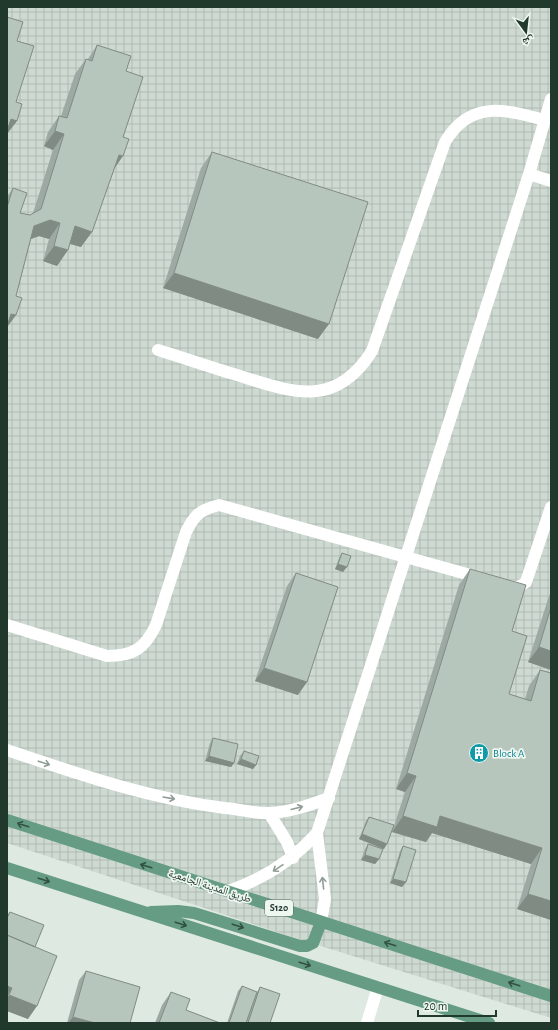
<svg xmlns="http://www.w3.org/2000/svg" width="558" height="1030" font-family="'Alegreya Sans','Noto Naskh Arabic',sans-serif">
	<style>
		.industrial { fill: url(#industrial-grid) }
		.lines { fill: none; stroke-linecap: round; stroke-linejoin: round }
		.minor { stroke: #fff; stroke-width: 12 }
		.major { stroke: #659c83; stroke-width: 12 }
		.wall { fill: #9daaa3 }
		.shaded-wall { fill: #808b84 }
		.building { fill: #b7c6bd; stroke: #808b84 }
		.oneway { stroke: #909c96 }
		.oneway2 { stroke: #325142 }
		.labels { text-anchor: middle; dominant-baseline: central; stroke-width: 3.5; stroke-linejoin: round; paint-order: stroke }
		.shield { fill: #eef6f0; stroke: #5e7168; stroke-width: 1 }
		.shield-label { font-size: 10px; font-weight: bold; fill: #21382d }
		.culture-label { font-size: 11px; fill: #0d838f; stroke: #eef6f0; text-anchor: start }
		.street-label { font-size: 11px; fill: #21382d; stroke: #eef6f0 }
	</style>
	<defs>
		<pattern id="industrial-grid" width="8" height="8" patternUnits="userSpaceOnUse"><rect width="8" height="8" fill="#cdd9d1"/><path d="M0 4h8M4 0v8" fill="none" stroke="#b0bbb4"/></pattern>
	</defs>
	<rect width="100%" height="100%" fill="#dee9e2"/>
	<!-- industrial -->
	<path class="industrial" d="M7 7H551V1018L289 936 7 843Z"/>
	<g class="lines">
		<!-- minor -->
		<path class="minor" d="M529 174 551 181
			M158 350C184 358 210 367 237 375 291 392 335 410 372 351L445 142C470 100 504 109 544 120
			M509 586C516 588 520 587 526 582L551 507
			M7 625 107 656C134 656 145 648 156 625L186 532C195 514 200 510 219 505L481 578
			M7 750C78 774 150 799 225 808 239 809 256 814 270 813 290 812 310 805 329 798
			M269 813 287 842 293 858
			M317 833 325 899 321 922
			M228 891C264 879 292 861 317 833L529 174 551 99
			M367 1023 378 987"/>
		<!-- major -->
		<path class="major" d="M7 820 551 996
			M7 868 489 1023
			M151 912 178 911 194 913 300 946H307L313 943 321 922"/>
	</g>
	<!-- wall -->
	<path class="wall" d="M97 45 126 71 123 137 113 171 81 247 70 244 57 266 43 261 49 239 39 236 31 239 16 296V315L7 327V197L13 188 20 213 30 215 33 213 53 150 44 146 48 132 59 116H61L75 74 86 59H88Z
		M212 152 318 339 163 288 201 168Z
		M342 553 343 572 335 569 339 558Z
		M470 569 512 631 509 694 525 699 529 686 540 670 551 673V920L517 909 531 864 432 833 426 842 392 832 405 792 396 789 459 585Z
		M296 573 298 695 255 681 287 586Z
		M551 592V670L528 662 549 596Z
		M213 738 234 763 231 767 205 761 210 743Z
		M244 751 256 765 253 769 237 764 240 756Z
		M369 817 384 849 359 839 366 821Z
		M368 844 379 859 375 864 361 860 365 849Z
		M403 846 406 882 402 887 390 883 400 851Z
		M10 912 35 947 28 1019 7 1011V915Z
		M86 971 130 1023H67L79 980Z
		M242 986 257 992 260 987 270 1023H227L238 991Z
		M171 992 186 1010 220 1023H155L162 1005Z"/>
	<!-- shaded-wall -->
	<path class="shaded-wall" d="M11 119 17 121 7 134V125Z
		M55 131 64 134 53 150 44 146Z
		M119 155 123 156 112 172Z
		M50 220 60 223 49 239 39 236 23 242 34 226Z
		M75 226 92 232 81 247 64 242Z
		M54 246 68 250 57 266 43 261Z
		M174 273 329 324 318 339 163 288Z
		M11 314 16 315 7 327V320Z
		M338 564 347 567 343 572 335 569Z
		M539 647 551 651V670L528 662Z
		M264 668 307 682 298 695 255 681Z
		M209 756 234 763 231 767 205 761Z
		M241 759 256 765 253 769 237 764Z
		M407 773 416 776 405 792 396 789Z
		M403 816H440L542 848 531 864 432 833 426 842 392 832Z
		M362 834 387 844 384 849 359 839Z
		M365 855 379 859 375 864 361 860Z
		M393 879 406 882 402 887 390 883Z
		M528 894 551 901V920L517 909Z
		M7 986 12 988 7 996Z
		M9 995 37 1006 28 1019 7 1011V999Z
		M73 1017 95 1023H68Z"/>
	<!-- building -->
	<path class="building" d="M7 17 23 22 17 41 34 46 16 102 22 104 17 121 11 119 7 131Z
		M97 45 131 56 126 71 143 77 123 137 129 139 123 156 119 155 92 232 75 226 68 250 54 246 60 223 50 220 34 226 16 296 22 298 16 315 11 314 7 326V207L13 188 27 193 20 213 30 215 41 209 64 134 55 131 59 116 67 118 86 59 92 61Z
		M212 152 368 202 329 324 174 273Z
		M342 553 351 556 347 567 338 564Z
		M470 569 526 585 512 631 527 636 509 694 531 701 540 670 551 673V901L528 894 542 848 440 816 437 827 403 816 416 776 407 773Z
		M296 573 338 587 307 682 264 668Z
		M551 607V651L539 647Z
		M213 738 238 744 234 763 209 756Z
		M244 751 259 756 256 765 241 759Z
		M369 817 394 825 387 844 362 834Z
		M368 844 383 849 379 859 365 855Z
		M403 846 416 850 406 882 393 879Z
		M10 912 44 925 35 947 7 935V918Z
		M7 935 57 956 37 1006 9 995 12 988 7 986Z
		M86 971 140 987 130 1023H95L73 1017Z
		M242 986 257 992 246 1023H229Z
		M260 987 280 994 270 1023H248Z
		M171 992 190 999 186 1010 220 1023H159Z"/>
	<!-- one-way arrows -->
	<defs><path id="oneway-shaft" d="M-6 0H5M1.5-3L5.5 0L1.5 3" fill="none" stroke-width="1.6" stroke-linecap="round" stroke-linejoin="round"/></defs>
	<g class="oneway">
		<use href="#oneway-shaft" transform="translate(44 763) rotate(18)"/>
		<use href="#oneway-shaft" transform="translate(169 798) rotate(10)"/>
		<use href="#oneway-shaft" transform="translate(297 808) rotate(-15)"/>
		<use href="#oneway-shaft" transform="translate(278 868) rotate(146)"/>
		<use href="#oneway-shaft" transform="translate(323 883) rotate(-96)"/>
	</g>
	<g class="oneway2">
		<use href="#oneway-shaft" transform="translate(23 825) rotate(-162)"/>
		<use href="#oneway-shaft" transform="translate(146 866) rotate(-163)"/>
		<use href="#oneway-shaft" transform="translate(44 880) rotate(18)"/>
		<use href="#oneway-shaft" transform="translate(181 924) rotate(18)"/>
		<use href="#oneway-shaft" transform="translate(238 926) rotate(18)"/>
		<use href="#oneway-shaft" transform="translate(390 944) rotate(-162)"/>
		<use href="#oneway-shaft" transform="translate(305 964) rotate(18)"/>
		<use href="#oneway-shaft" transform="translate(514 984) rotate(-162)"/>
	</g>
	<!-- icons -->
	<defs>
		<g id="building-disc" transform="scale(1)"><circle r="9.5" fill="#0f9aa8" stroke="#eef6f0"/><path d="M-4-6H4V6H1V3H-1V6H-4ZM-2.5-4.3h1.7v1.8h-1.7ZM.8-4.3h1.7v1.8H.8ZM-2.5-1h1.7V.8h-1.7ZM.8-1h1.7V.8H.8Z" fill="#fff"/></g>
	</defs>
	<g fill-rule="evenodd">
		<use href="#building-disc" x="479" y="753"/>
	</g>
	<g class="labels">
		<!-- shield labels -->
		<rect class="shield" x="265" y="900" width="28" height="16" rx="3"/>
		<g class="shield-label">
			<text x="279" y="908">S120</text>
		</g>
		<!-- culture labels -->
		<g class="culture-label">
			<text x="493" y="753">Block A</text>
		</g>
		<!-- street labels -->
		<g class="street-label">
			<text transform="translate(210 886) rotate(18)">طريق المدينة الجامعية</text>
		</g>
	</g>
	<!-- border -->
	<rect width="558" height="1030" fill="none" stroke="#21382d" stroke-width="16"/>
	<!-- north arrow -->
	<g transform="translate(526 32) rotate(165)" stroke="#eef6f0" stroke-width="3" paint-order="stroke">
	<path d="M0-3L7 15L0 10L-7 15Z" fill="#21382d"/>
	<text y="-6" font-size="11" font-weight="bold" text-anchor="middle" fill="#21382d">ش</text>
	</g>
	<!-- scale -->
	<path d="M418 1010v6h78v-6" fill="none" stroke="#21382d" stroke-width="2"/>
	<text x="424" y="1010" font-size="12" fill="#21382d" stroke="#eef6f0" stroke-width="3" paint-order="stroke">20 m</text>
</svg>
